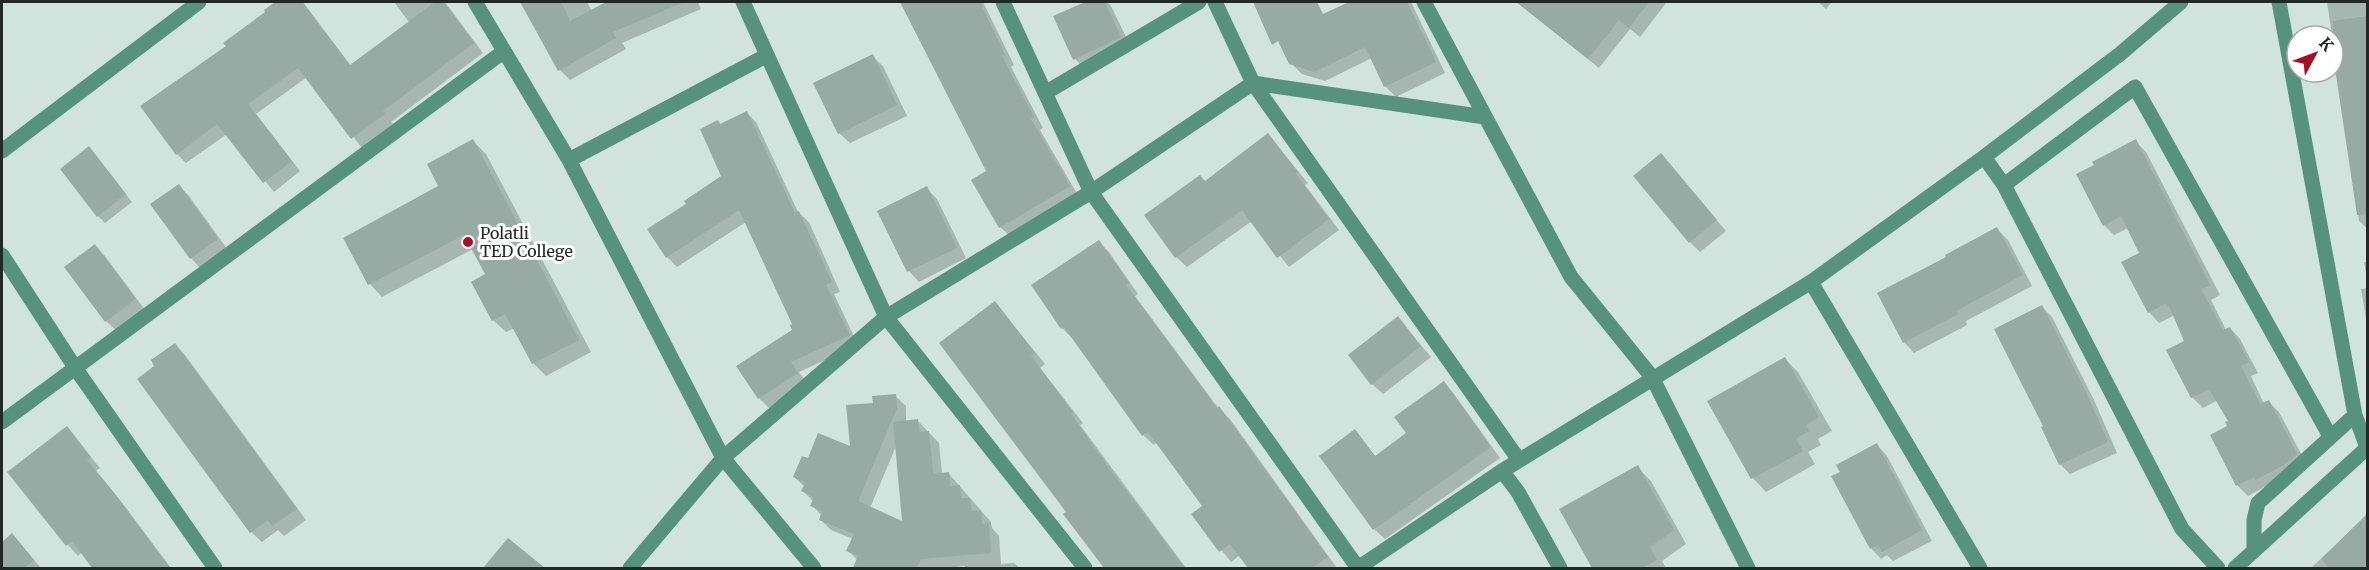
<svg xmlns="http://www.w3.org/2000/svg" width="2369" height="570" font-family="Merriweather,serif">
	<style>
		.shadow { fill: #0003; fill-rule: evenodd }
		.building { fill: #97aaa3 }
		.lines { fill: none; stroke-linecap: round; stroke-linejoin: round }
		.minor { stroke: #57927f; stroke-width: 15 }
		.poi-dot { fill: #a70f27; stroke: #fff; stroke-width: 2 }
		.labels { text-anchor: middle; dominant-baseline: central; stroke-width: 6; stroke-linejoin: round; paint-order: stroke }
		.poi-label { font-size: 16px; fill: #212926; stroke: #fff; text-anchor: start }
	</style>
	<rect width="100%" height="100%" fill="#d0e4dd"/>
	<!-- shadow -->
	<path class="shadow" d="M278 2H303L351 66 409 22 394 2H445L483 53 391 122 393 124 362 148 307 77 256 114 300 171 274 192 227 134 186 163 177 154 228 46Z
		M521 2H587L592 11 609 2H698L701 9 622 43 626 49 570 80 560 70Z
		M902 2H983L1014 65 1011 67 1043 128 1040 130 1079 197 1011 237 1000 227 988 172Z
		M1088 2H1107L1111 6 1131 47 1085 69 1075 59 1055 17Z
		M1255 2H1309L1271 22 1260 11Z
		M1352 2H1411L1445 73 1396 97 1385 86 1372 58 1325 81 1302 74 1291 63 1278 37Z
		M1517 2H1573L1580 7 1584 2H1667L1640 37 1630 29 1599 68Z
		M1818 2H1832L1826 9Z
		M2327 2H2368V229L2359 221Z
		M872 56 883 66 907 116 850 143 839 133Z
		M747 113 756 122 798 212 809 222 840 292 834 294 858 345 799 372 807 383 769 408 759 398 794 331V325L746 222 677 267 667 257 649 229 688 204 723 176 718 122 721 125Z
		M1268 135 1308 183 1305 185 1339 230 1289 267 1252 221 1187 267 1176 257 1206 182Z
		M473 141 486 154 591 352 546 376 533 363 515 328 506 332 493 320 487 275 473 249 382 297 370 284 345 238 440 187Z
		M2135 141 2146 152 2220 295 2211 300 2226 330 2230 328 2240 339 2258 373 2251 376 2264 404 2269 402 2279 412 2307 465 2267 490 2264 487 2248 496 2237 485 2230 421 2218 400 2203 408 2192 397 2186 342 2175 315 2159 323 2149 312 2141 253 2128 228 2114 235 2104 225Z
		M95 155 132 202 105 223 98 216Z
		M1661 155 1726 231 1700 252 1690 242Z
		M179 186 189 196 228 250 201 269 191 258Z
		M926 188 937 199 966 258 919 282 909 271Z
		M1997 229 2008 240 2032 286 1966 321 1967 325 1914 353 1904 342Z
		M1098 242 1109 252 1138 294 1135 296 1219 409 1230 419 1337 568H1250L1240 555 1231 562 1193 514 1204 506 1157 442 1154 445 1143 435 1073 339 1062 328 1033 286Z
		M95 246 105 256 145 310 117 331 106 321Z
		M2364 262H2368V283Z
		M2368 288V330L2361 289Z
		M995 303 1045 364 1040 368 1083 423 1080 425 1186 568H1105L1065 515 1068 512Z
		M2042 307 2052 317 2094 400 2117 453 2070 474 2060 464Z
		M1398 318 1431 357 1383 394 1372 384Z
		M175 345 185 355 306 520 284 536 278 530 262 542 251 532 157 366Z
		M1785 359 1798 372 1832 431 1818 439 1821 445 1808 452 1815 464 1766 492 1753 478 1709 401Z
		M1444 383 1454 394 1500 458 1385 539 1374 529 1355 431 1376 457 1408 434Z
		M895 396 906 406V422L917 420 939 443 942 474H949L991 522 992 528 999 536 1001 564 1014 563 1020 568H965V566L945 568H860L856 565 858 561 848 550 853 539 831 530 820 519 822 516 812 505 813 501 803 491 805 487 794 477 809 460 852 449 875 404ZM897 444 904 523 870 508Z
		M67 428 100 468 96 471 126 508 171 568H94L82 552 78 556 68 545 9 473Z
		M1877 445 1887 456 1932 541 1893 561 1887 555 1881 559 1871 548Z
		M1637 467 1651 481 1686 544 1662 561 1666 568H1594L1561 509Z
		M2368 515V568H2311Z
		M12 535 22 546 41 568H2V544Z
		M508 540 543 568H485Z"/>
	<!-- building -->
	<path class="building" d="M275 2H302L350 65 435 2H444L474 43 383 111 385 114 351 139 298 68 248 104 292 161 263 183 217 124 176 155 140 106 226 46 223 43 265 12 264 10Z
		M520 2H561L570 21 606 2H684L613 32 616 38 558 71Z
		M900 2H980L1005 55 1002 56 1034 117 1031 119 1070 186 999 228 971 180 986 171Z
		M1085 2H1105L1121 37 1073 60 1053 16Z
		M1253 2H1317L1323 14 1349 2H1407L1436 62 1384 87 1365 47 1314 72 1289 64 1278 41 1272 45Z
		M1516 2H1649L1629 28 1619 20 1588 59Z
		M2367 16V214L2357 215 2333 55V21Z
		M873 54 897 105 838 134 813 83Z
		M747 111 795 213 799 211 832 282 826 285 850 335 791 362 798 373 758 399 736 366 792 330 790 325 792 324 739 210 666 258 647 229 686 204 684 201 721 176 700 129 718 120 720 124Z
		M1268 133 1298 172 1296 174 1329 219 1277 258 1242 210 1175 258 1144 215 1200 175 1205 181Z
		M473 139 579 340 532 364 505 314 492 321 471 282 485 274 464 235 368 285 343 238 438 186 427 164Z
		M2136 139 2210 285 2201 289 2223 330 2230 327 2249 362 2241 366 2260 404 2269 400 2297 454 2286 464 2255 480 2254 477 2236 486 2210 435 2227 426 2225 422 2228 421 2209 389 2191 398 2166 350 2184 341 2169 306 2167 307 2165 304 2148 313 2121 262 2139 253 2121 216 2103 226 2076 174 2094 165 2092 162Z
		M89 146 126 194 97 217 60 169Z
		M1661 153 1717 220 1689 243 1633 176Z
		M179 184 218 239 190 259 150 204Z
		M927 186 957 248 907 272 877 211Z
		M1997 227 2023 275 1956 311 1958 314 1903 343 1877 293 1946 257 1945 255Z
		M1099 240 1129 283 1126 285 1217 408 1219 406 1328 557 1312 568H1248L1230 544 1219 552 1191 514 1202 506 1148 432 1142 436 1064 327 1061 329 1031 285Z
		M95 244 136 299 105 322 64 267Z
		M995 301 1035 353 1031 356 1073 412 1071 414 1106 464 1185 568H1104L1063 514 1066 512 939 343Z
		M2042 305 2084 388 2108 442 2059 465 2041 427 2043 426 1994 329Z
		M1398 316 1421 346 1371 385 1348 355Z
		M175 343 297 509 272 526 268 520 250 533 137 379 154 366 151 360Z
		M1785 357 1819 417 1806 425 1809 431 1796 439 1803 451 1751 479 1707 401Z
		M1444 381 1491 447 1373 530 1319 456 1355 429 1375 456 1406 433 1394 417Z
		M896 394 897 408 858 501 902 521 893 422 918 419 919 432 929 431 933 474 949 472 950 486 960 485 961 498H970L972 511 981 510 982 524 989 523 991 553 921 559 916 568H853L858 556 846 551 854 534 819 520 822 511 810 506 814 497 801 491 805 483 793 477 802 456 808 458 818 433 850 446 846 405 873 403 872 396Z
		M67 426 91 457 87 460 116 495 170 568H92L72 541 66 546 7 472Z
		M1877 443 1922 530 1882 552 1878 545 1870 549 1831 476 1840 472 1836 465Z
		M1638 465 1674 530 1650 547 1657 560 1642 568H1592L1559 509Z
		M2367 514V568H2329L2321 559Z
		M12 533 34 560 24 568H2V542Z
		M508 538 545 568H483Z"/>
	<g class="lines">
		<!-- minor -->
		<path class="minor" d="M475 2 569 160 723 458 814 568
			M743 2 886 317 1085 568
			M1003 2 1091 192 1358 568 1502 471 1811 282 1984 157 2120 54 2181 2
			M1215 2 1253 83 1519 460
			M1424 2 1571 277 1652 377 1748 568
			M2279 2 2355 415 2368 450
			M1045 93 1199 2
			M2 151 199 2
			M1984 157 2004 185 2182 529 2218 568
			M569 160 766 56
			M2004 185 2135 87 2330 436
			M2 255 76 369 215 568
			M1811 282 1980 568
			M2 422 503 52
			M1502 471 1518 492 1560 568
			M2254 551V520L2258 503 2355 415
			M630 568 723 458 886 317 1091 192 1253 83 1485 117
			M2235 568 2368 447"/>
	</g>
	<!-- markers -->
	<circle class="poi-dot" cx="468" cy="242" r="6"/>
	<g class="labels">
		<!-- poi labels -->
		<g class="poi-label">
			<text x="480" y="233">Polatli<tspan x="480" dy="18">TED College</tspan></text>
		</g>
	</g>
	<!-- border -->
	<rect width="2369" height="570" fill="none" stroke="#212926" stroke-width="6"/>
	<!-- north arrow -->
	<g transform="translate(2315 54) rotate(49)"><circle r="28" fill="#ffffff" stroke="#a6a9a8" stroke-width="1.5"/>
	<path d="M0-4.5L10 22L0 15L-10 22Z" fill="#a70f27"/>
	<text y="-9" font-size="16" font-weight="bold" text-anchor="middle" fill="#212926">K</text>
	</g>
</svg>
